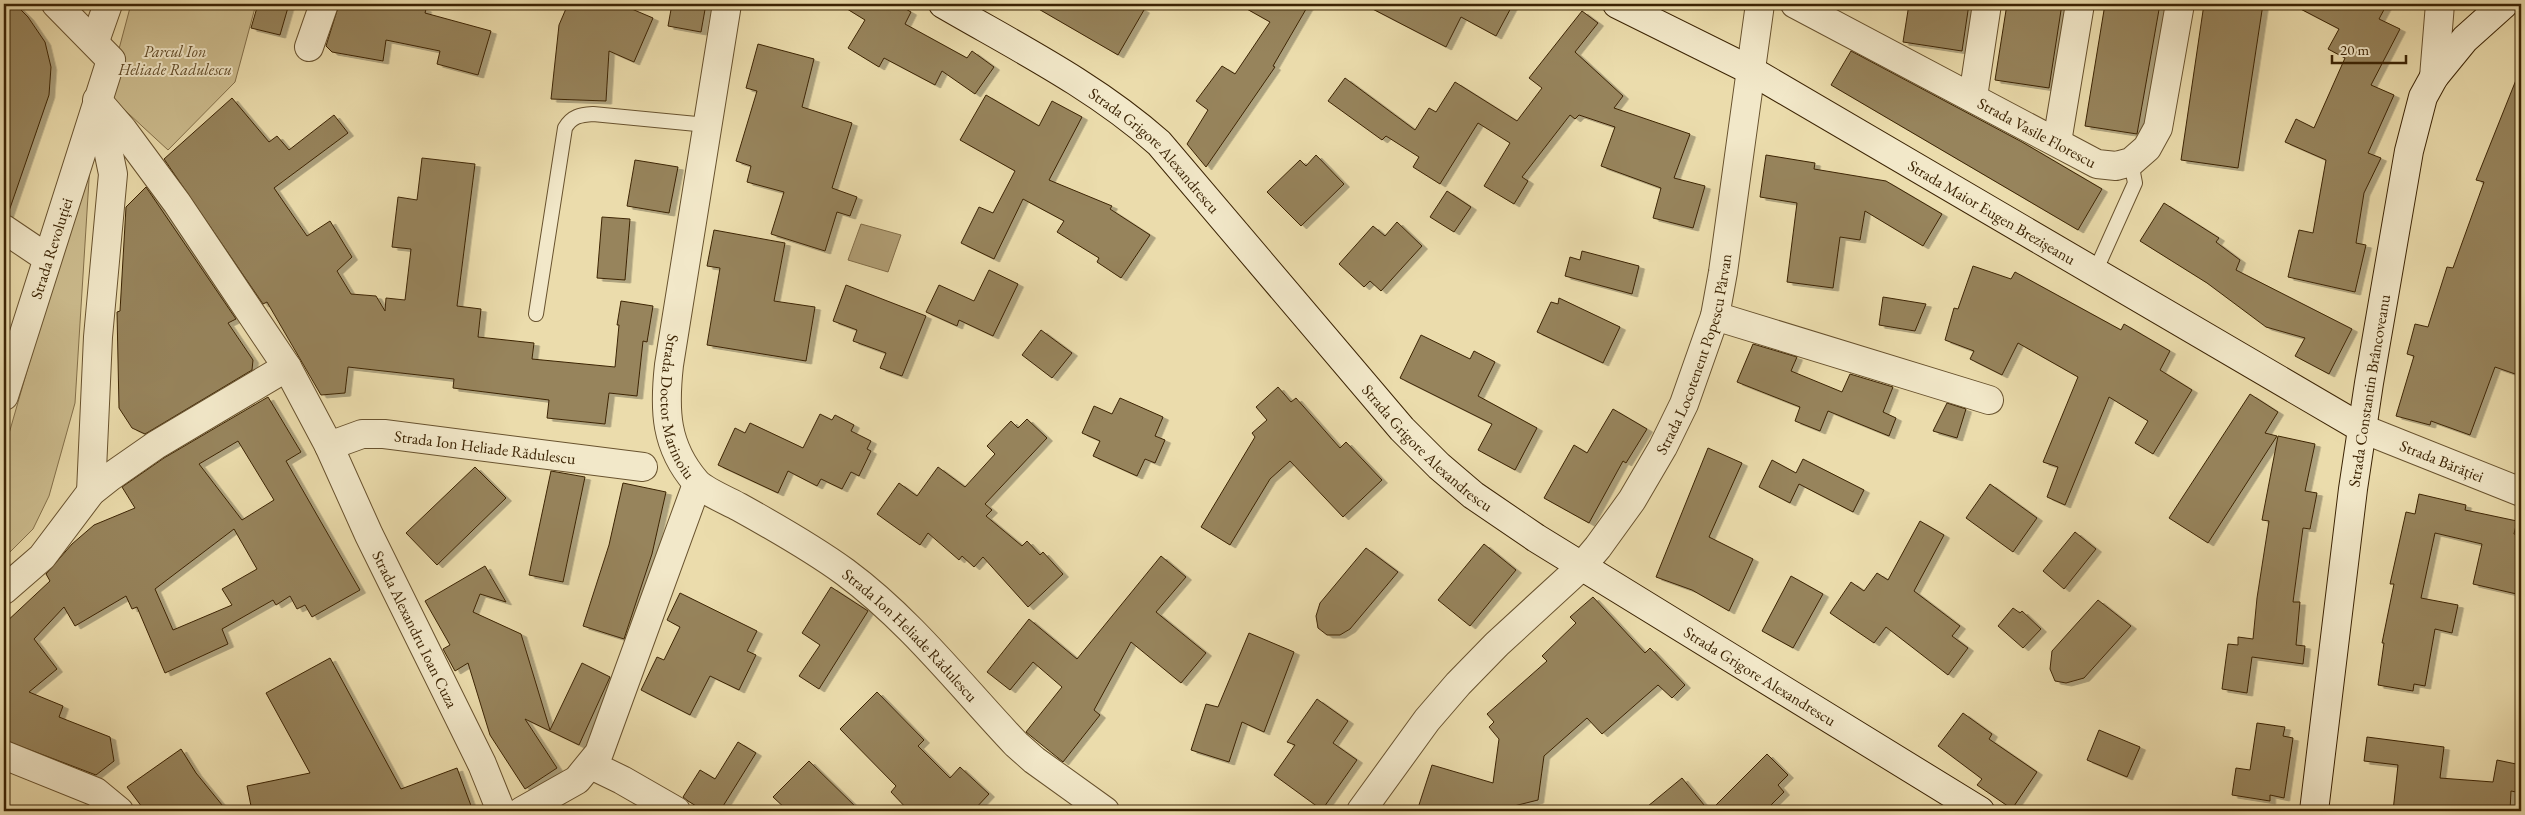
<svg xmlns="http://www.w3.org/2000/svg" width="2525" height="815" font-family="'EB Garamond',serif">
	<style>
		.green { fill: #cdbd8f; stroke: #84704a }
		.water { fill: #b09d73; stroke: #826d47 }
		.building { fill: #97845b; stroke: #3c2404; fill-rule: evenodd; filter: url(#shadow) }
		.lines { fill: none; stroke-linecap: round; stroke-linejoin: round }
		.lane-casing { stroke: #68522e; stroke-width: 16 }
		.street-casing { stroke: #68522e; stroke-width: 30 }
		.secondary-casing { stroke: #3c2404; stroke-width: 30 }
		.lane { stroke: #f2e8c9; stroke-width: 14 }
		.street { stroke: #f2e8c9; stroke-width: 28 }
		.secondary { stroke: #f2e8c9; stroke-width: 28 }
		.labels { text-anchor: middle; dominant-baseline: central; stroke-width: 4; stroke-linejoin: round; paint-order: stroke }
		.park-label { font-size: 16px; font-style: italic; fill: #604a27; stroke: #f2e8c9 }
		.street-label { font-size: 16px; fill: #3c2404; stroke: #f2e8c9 }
	</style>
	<defs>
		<filter id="shadow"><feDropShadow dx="5.5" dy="3" stdDeviation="0" flood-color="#0004"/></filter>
	</defs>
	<rect width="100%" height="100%" fill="#ebdcac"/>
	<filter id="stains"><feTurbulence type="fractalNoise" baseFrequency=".004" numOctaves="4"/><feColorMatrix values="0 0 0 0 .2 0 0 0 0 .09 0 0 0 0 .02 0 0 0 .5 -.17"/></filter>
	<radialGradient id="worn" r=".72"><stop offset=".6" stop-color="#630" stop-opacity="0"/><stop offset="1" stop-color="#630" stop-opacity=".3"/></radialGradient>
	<!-- green -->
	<path class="green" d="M131 4H256L235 82 168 150 117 103 108 90Z
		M91 148 75 403 49 496 33 529 4 558V451Z"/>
	<!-- water -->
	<path class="water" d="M861 224 901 235 888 272 848 260Z"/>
	<!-- building -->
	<path class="building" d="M4 4H15L28 17 45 42 51 67 49 95 8 214H4Z
		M258 4H289L280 35 251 28Z
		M339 4H364L397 9 400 4 426 9 425 13 491 31 478 75 437 64 440 51 386 40 383 61 332 52 326 46Z
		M568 4H620L653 18 634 62 609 51 606 101 551 99 559 25Z
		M672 4H706L701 32 668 26Z
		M839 4H897L911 12 905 24 967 58 972 51 994 67 975 94 942 71 935 85 884 58 879 67 848 48 865 20Z
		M1030 4H1133L1144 10 1118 55Z
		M1238 4H1309L1273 66 1275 67 1206 167 1187 144 1208 110 1196 101 1222 66 1235 74 1270 22Z
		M1363 4H1513L1496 36 1461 17 1446 47Z
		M1909 4H1969L1962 51 1903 42Z
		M2007 4H2062L2049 88 1995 80Z
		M2105 4H2160L2137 134 2085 126Z
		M2204 4H2263L2238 168 2181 160Z
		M2291 4H2387L2379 19 2400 29 2371 85 2394 95 2368 153 2381 158 2364 193 2356 243 2366 245 2355 292 2288 277 2299 230 2313 233 2326 160 2285 142 2296 119 2314 128 2345 58 2328 49 2339 29Z
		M1582 11 1598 23 1575 52 1623 96 1614 108 1690 134 1674 178 1705 186 1693 228 1653 218 1661 188 1601 166 1615 127 1579 115 1575 119 1570 115 1522 177 1528 181 1514 204 1484 186 1510 143 1478 123 1440 184 1413 167 1419 157 1386 136 1382 140 1328 101 1345 78 1415 130 1429 108 1436 112 1455 82 1517 121 1542 88 1529 78Z
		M758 44 814 59 802 107 852 123 832 188 857 197 850 216 837 212 825 251 771 234 784 192 747 182 751 166 736 161 757 91 746 88Z
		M1851 51 2022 142 2102 189 2078 230 1831 85Z
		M2520 70 2521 376 2495 367 2470 435 2431 421 2430 425 2396 416 2414 356 2407 354 2415 324 2428 327 2447 267 2453 268 2484 182 2476 180Z
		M986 95 1039 126 1052 101 1082 117 1049 180 1112 206 1110 209 1150 235 1121 278 1097 262 1099 258 1057 232 1064 221 1023 199 994 259 961 243 979 207 993 213 1015 171 960 140Z
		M232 98 269 142 277 136 289 150 334 115 348 133 274 188 307 236 330 221 352 257 337 271 351 294 376 296 385 311 386 298 405 300 411 249 392 247 398 197 417 200 422 158 475 164 457 306 481 309 478 337 534 343 532 359 615 367 619 325H617L621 301 653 306 647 342 643 341 637 396 609 393 605 424 547 418 549 400 453 388 454 379 348 367 345 393 321 395 267 302 263 304 164 159Z
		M1316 155 1344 184 1301 226 1267 192 1300 160 1306 166Z
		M1766 155 1815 163 1814 169 1886 181 1942 214 1923 246 1865 211 1860 240 1840 237 1833 288 1787 282 1797 203 1760 197Z
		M635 160 678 167 669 213 627 206Z
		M146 187 236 319 228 323 253 360 252 370 145 434 132 428 119 408 117 312 120 311 126 207Z
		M1447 191 1471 207 1454 232 1430 217Z
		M2164 203 2219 238 2216 242 2240 260 2236 270 2352 329 2329 374 2295 356 2305 338 2266 327 2207 283 2140 241Z
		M602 217 630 219 625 280 597 278Z
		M1397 222 1422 246 1381 291 1370 281 1364 287 1339 264 1373 226 1385 236Z
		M714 230 785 243 774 301 815 307 806 361 707 345 720 268 707 266Z
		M1582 251 1639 266 1632 294 1565 276 1570 257 1580 260Z
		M1973 266 2011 279 2015 272 2121 330 2124 324 2170 351 2160 370 2192 390 2153 454 2135 443 2148 421 2109 397 2065 505 2047 497 2058 467 2043 462 2078 377 2018 343 2002 375 1970 359 1974 351 1945 340 1954 308 1958 309Z
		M989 270 1018 284 993 336 959 320 957 326 926 312 939 285 974 301Z
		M846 285 926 316 902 376 880 368 886 353 853 341 857 330 833 321Z
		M1883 297 1926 304 1915 331 1879 325Z
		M1559 298 1620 327 1603 363 1537 332 1551 302 1558 304Z
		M1041 330 1072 353 1052 378 1022 355Z
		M1421 335 1470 359 1474 351 1495 362 1478 396 1537 428 1515 470 1478 450 1492 424 1400 378Z
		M1753 344 1797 357 1791 371 1842 392 1850 374 1893 387 1883 412 1896 418 1889 436 1828 411 1820 431 1795 421 1800 407 1737 382Z
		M1278 387 1291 402 1296 398 1340 448 1346 442 1382 480 1343 517 1290 461 1270 479 1230 545 1201 527 1255 437 1252 433 1267 420 1256 407Z
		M2250 394 2278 412 2265 433 2277 436 2208 543 2169 518Z
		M268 397 301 452 286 461 360 590 312 617 305 605 297 609 290 596 276 605 273 600 222 629 228 644 165 673 137 607 132 609 126 596 75 626 64 607 34 639 57 669 29 692 63 706 59 717 110 737 114 761 96 775 4 740V624L50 581 46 574 72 544 94 525 135 508 122 487 164 458ZM238 441 274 500 242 520 199 464ZM234 529 257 569 222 589 232 605 173 630 155 589Z
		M1120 398 1163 417 1155 436 1165 440 1155 463 1145 459 1137 476 1093 456 1100 441 1082 433 1094 406 1112 414Z
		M1947 403 1966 409 1957 438 1933 431Z
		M1613 409 1647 429 1626 463 1623 461 1589 523 1544 498 1574 445 1587 453Z
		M820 414 832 420 835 415 854 425 851 431 871 441 867 449 871 451 859 476 851 472 842 489 821 479 817 486 788 471 778 493 718 465 735 428 745 433 750 423 803 448Z
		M1027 419 1047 438 985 504 992 510 986 516 1022 546 1027 541 1040 555 1043 552 1063 574 1028 607 983 557 974 567 962 556 959 560 928 533 920 545 877 514 899 483 917 496 938 467 965 487 995 454 987 446 1011 421 1018 428Z
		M2278 436 2315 444 2305 491 2317 493 2310 529 2303 528 2293 602H2300L2296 645 2305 646 2303 664 2252 657 2247 693 2222 689 2228 644 2238 645V637L2253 639 2257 598 2269 521 2262 520Z
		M1708 448 1742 463 1709 537 1753 559 1729 611 1692 590 1656 577Z
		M1803 459 1864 490 1853 512 1799 484 1790 503 1759 487 1772 460 1796 473Z
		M475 467 506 498 437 565 406 533Z
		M551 471 585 477 563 582 529 575Z
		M623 483 666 492 652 554 624 639 583 626 609 545Z
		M1990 484 2037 518 2013 552 1966 518Z
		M2419 494 2466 505 2465 510 2517 521 2514 534 2521 536V595L2473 584 2482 544 2435 533 2421 598 2458 605 2452 633 2435 629 2425 686 2414 684 2413 691 2378 685 2384 643H2382L2394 584H2390L2406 512 2415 514Z
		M1920 521 1944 535 1914 591 1960 626 1952 636 1968 648 1948 675 1886 627 1874 643 1830 613 1851 582 1864 591 1877 573 1888 580Z
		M2075 532 2096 549 2064 589 2043 571Z
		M1484 544 1516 570 1470 626 1438 600Z
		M1366 548 1398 572 1350 629 1340 635H1327L1318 628 1316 616 1320 603Z
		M1161 556 1186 577 1156 612 1206 653 1181 683 1131 642 1094 710 1100 715 1063 762 1026 732 1062 687 1033 662 1010 690 987 672 1029 619 1077 659Z
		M485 566 506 602 480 594 473 612 521 634 550 730 582 663 610 677 579 745 525 719 557 768 525 789 490 735 468 663 455 671 443 649 450 645 425 601Z
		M1791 576 1823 594 1793 648 1762 631Z
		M831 587 868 611 819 689 799 676 820 645 802 633Z
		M680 593 757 631 747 651 756 655 739 690 710 676 690 715 641 690 657 657 664 660 680 627 667 620Z
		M1593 597 1645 653 1650 648 1685 685 1672 698 1658 685 1602 734 1587 718 1544 756 1538 800 1494 811H1417L1432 765 1493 783 1499 739 1489 727 1494 722 1487 714 1547 661 1542 656 1576 623 1570 617Z
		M2098 600 2131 626 2084 678 2066 683 2055 681 2050 669 2052 651Z
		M2013 608 2020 613 2022 611 2041 629 2023 648 1998 626Z
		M1249 633 1294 652 1264 732 1242 722 1229 762 1191 750 1206 704 1218 707Z
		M330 658 401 789 457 768 473 811H252L247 786 310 773 266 693Z
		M877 692 924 740 918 746 950 778 960 767 989 794 973 811H909L891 792 896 786 840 729Z
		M1317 699 1348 721 1333 743 1357 760 1322 810 1274 775 1295 745 1287 742Z
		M1963 713 1992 734 1989 739 2037 772 2012 809 1977 785 1982 779 1938 746Z
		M2257 723 2285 727 2283 736 2293 738 2284 798 2270 795V801L2232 795 2236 768 2250 770Z
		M2099 730 2140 747 2127 777 2087 760Z
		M2367 737 2444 747 2440 778 2493 782 2497 760 2521 765V793L2511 791 2510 811H2393L2398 765 2364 761Z
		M738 742 756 753 720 811H704L688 801 683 797 700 770 715 779Z
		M181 749 196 773 227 811H145L127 787Z
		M1767 754 1788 775 1778 785 1784 792 1765 811H1710Z
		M809 761 860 811H788L773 797Z
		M1682 778 1709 811H1642Z"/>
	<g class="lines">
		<!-- lane casing -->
		<g class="lane-casing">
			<path id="lane" d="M2095 272 2135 183 2131 162
				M536 314 565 128C572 116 580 115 593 114L707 125"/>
		</g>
		<!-- street casing -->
		<g class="street-casing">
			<g id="street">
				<path id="s1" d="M727 4 669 365C664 410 665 446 696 482 704 491 728 501 739 507 775 527 812 548 845 572 910 620 961 686 1016 744L1034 760 1105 811"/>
				<path id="s2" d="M1795 4 2097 164 2116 166 2131 162 2147 148 2158 128 2180 4"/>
				<path d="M95 41 108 4"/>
				<path d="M309 47 324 4"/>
				<path d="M2434 77 2440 4"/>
				<path d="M1973 97 1987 4"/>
				<path id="s3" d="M97 100 123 130 177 203 287 367 329 446 369 535 482 764 501 811"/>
				<path d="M2057 142 2080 4"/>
				<path d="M4 229 47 258"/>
				<path d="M1715 316 1989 400"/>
				<path id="s4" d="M4 396 111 60 56 4"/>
				<path id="s5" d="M2363 429 2521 492"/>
				<path id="s6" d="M329 446 362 434H384L643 467"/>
				<path d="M91 492 98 337 113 174 98 101"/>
				<path d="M4 590 42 557 91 492 110 477 156 445 287 367"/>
				<path d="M4 755 96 792 119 811"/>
				<path d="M591 765 622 780 676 811"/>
				<path d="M522 811 577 780 599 753 697 484"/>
				<path id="s7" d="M1361 811 1427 720 1458 684 1497 644 1582 566 1598 547 1632 500 1663 447 1684 404 1715 316 1723 272 1760 4"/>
			</g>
		</g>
		<!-- secondary casing -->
		<g class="secondary-casing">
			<g id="secondary">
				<path id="s8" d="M943 4C1017 47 1095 86 1159 143L1402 429 1439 466 1473 495 1536 538 1980 811"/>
				<path id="s9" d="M1617 4 1750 70 2363 429"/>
				<path id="s10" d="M2314 811 2353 489 2369 383 2409 151 2423 97 2434 77 2465 39 2504 4"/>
			</g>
		</g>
		<!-- lane -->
		<use href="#lane" class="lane"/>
		<!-- street -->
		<use href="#street" class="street"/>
		<!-- secondary -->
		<use href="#secondary" class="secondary"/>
	</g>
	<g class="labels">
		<!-- park labels -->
		<g class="park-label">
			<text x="175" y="51">Parcul Ion<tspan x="175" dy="18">Heliade Radulescu</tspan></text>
		</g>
		<!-- street labels -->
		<g class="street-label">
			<text stroke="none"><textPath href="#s2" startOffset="274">Strada Vasile Florescu</textPath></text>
			<text stroke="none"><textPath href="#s8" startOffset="259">Strada Grigore Alexandrescu</textPath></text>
			<text stroke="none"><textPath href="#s9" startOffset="429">Strada Maior Eugen Brezișeanu</textPath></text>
			<text stroke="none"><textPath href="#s4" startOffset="155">Strada Revoluției</textPath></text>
			<text stroke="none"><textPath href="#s7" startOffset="574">Strada Locotenent Popescu Pârvan</textPath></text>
			<text stroke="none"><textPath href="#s10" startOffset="424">Strada Constantin Brâncoveanu</textPath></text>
			<text stroke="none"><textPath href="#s1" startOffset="409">Strada Doctor Marinoiu</textPath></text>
			<text stroke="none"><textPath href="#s8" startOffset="664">Strada Grigore Alexandrescu</textPath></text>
			<text stroke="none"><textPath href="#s6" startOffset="159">Strada Ion Heliade Rădulescu</textPath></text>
			<text stroke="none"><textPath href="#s5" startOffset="85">Strada Bărăției</textPath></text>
			<text stroke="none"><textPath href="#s3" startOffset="620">Strada Alexandru Ioan Cuza</textPath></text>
			<text stroke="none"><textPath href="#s1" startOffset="755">Strada Ion Heliade Rădulescu</textPath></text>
			<text stroke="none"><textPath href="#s8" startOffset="1069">Strada Grigore Alexandrescu</textPath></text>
		</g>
	</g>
	<!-- margin -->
	<rect width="2525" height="815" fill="none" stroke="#ebdcac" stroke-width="20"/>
	<rect x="5" y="5" width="2515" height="805" fill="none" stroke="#3c2404" stroke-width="2.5"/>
	<rect x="10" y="10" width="2505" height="795" fill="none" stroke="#3c2404"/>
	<!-- scale -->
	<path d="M2332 55v8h74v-8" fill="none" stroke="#3c2404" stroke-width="2.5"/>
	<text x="2340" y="55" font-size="15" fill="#3c2404" stroke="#f2e8c9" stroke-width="4" paint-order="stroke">20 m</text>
	<rect width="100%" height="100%" filter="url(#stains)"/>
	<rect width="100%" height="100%" fill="url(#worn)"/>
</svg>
